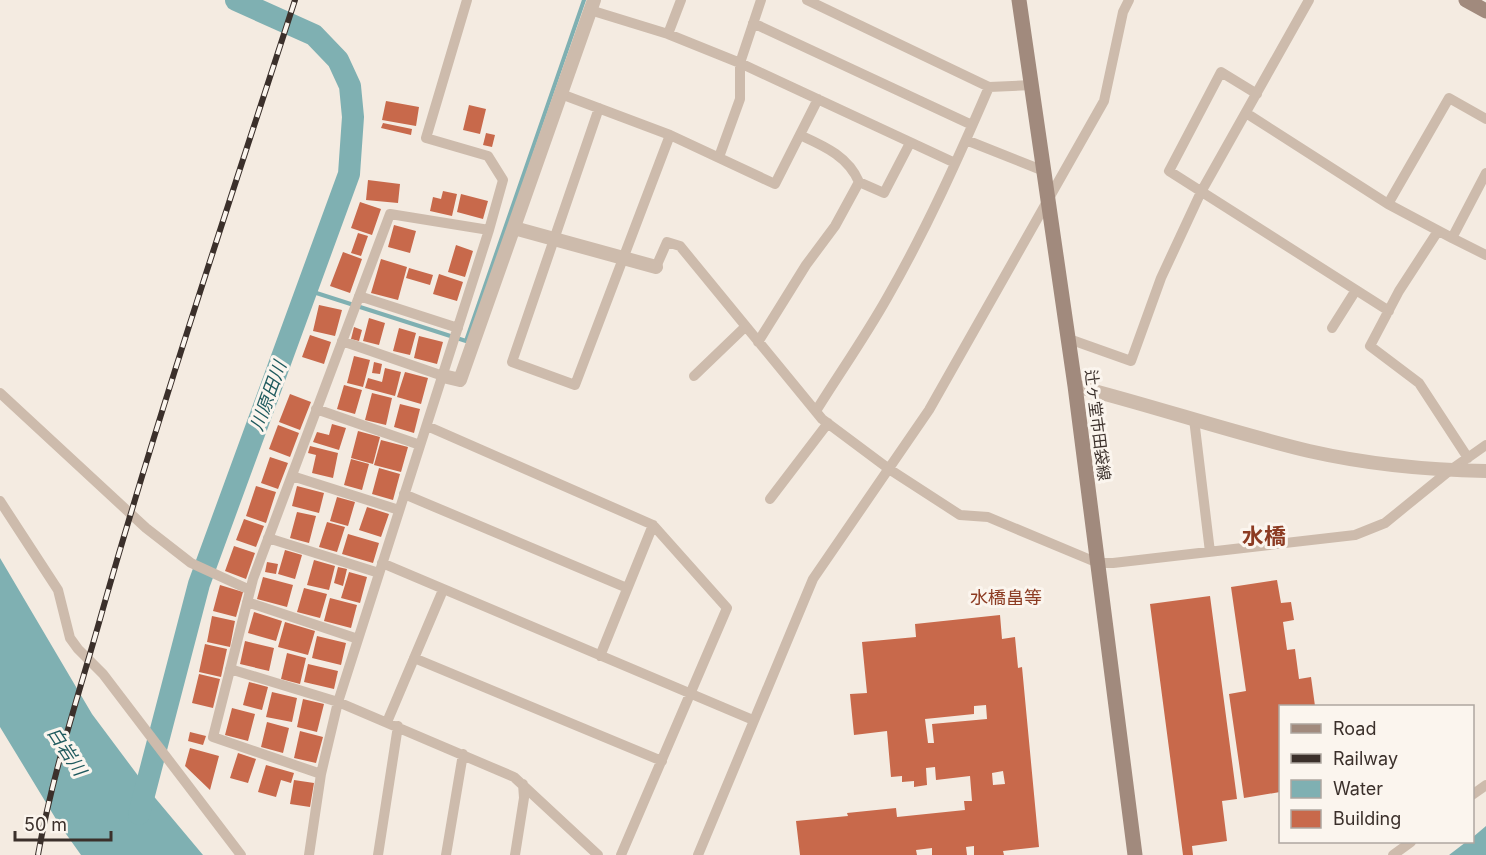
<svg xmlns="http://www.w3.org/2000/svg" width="1486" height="855" font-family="Inter,'Noto Sans JP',sans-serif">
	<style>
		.water { fill: #7fb0b2 }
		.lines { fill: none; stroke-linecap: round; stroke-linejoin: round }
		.stream { stroke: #7fb0b2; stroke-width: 4 }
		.river { stroke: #7fb0b2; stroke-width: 22 }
		.building { fill: #c8694b; fill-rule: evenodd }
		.minor { stroke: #cdbbac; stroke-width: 10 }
		.tertiary { stroke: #cdbbac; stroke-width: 14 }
		.secondary { stroke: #a18a7d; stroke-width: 15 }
		.rail-casing { stroke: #3b302b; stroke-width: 6 }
		.rail { stroke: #fbf5ee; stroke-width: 4; stroke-dasharray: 11; stroke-linecap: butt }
		.labels { text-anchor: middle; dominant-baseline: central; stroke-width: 6; stroke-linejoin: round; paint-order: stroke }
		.street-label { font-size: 16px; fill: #3b302b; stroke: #fbf5ee }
		.water-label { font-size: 18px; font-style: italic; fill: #1f5a5e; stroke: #fbf5ee }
		.neighbourhood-label { font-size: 18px; fill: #8c3b22; stroke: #fbf5ee }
		.district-label { font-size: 22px; font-weight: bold; fill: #8c3b22; stroke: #fbf5ee }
	</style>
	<rect width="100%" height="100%" fill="#f4ebe1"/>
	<!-- water -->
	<path class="water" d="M0 558 92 714 151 793 203 855H81L59 824 0 727Z
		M1486 826V855H1449L1466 842H1472L1473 837Z"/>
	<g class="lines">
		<!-- stream -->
		<path class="stream" d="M307 290 466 341 584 0"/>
		<!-- river -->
		<path class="river" d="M139 814 199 584 349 174 353 117 350 86 338 60 314 35 236 0"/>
	</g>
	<!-- building -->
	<path class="building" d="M386 101 419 107 416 126 382 120Z
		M469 105 486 109 480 134 463 130Z
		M383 123 412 129 411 135 381 128Z
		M486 133 495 135 492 147 483 145Z
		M368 180 400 184 398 203 366 200Z
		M443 191 457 194 452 216 430 211 433 197 441 199Z
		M461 194 488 201 483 219 457 212Z
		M360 202 381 209 372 235 351 228Z
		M394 225 416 231 410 253 388 247Z
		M358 233 368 236 361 256 351 253Z
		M456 245 473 251 465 277 448 272Z
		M343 252 362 259 350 293 330 286Z
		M381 259 407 267 398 300 371 293Z
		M409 268 433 275 430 285 406 278Z
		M439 274 463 282 457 301 433 294Z
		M319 305 342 310 335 336 313 331Z
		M369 318 385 323 379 345 363 341Z
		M354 327 362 330 359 341 351 339Z
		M399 328 416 333 410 355 393 351Z
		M310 335 331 342 324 364 302 357Z
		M419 336 443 342 437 364 414 358Z
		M354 356 370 360 363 387 347 383Z
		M374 362 382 364 380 374 372 373Z
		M385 368 401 372 395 396 365 388 368 378 382 382Z
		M405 372 428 378 421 404 397 397Z
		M344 385 362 390 355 414 337 409Z
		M372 393 392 398 386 425 365 420Z
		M290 394 311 402 300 430 279 422Z
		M400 404 420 409 414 433 394 427Z
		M332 424 346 428 339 450 313 442 317 432 329 435Z
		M278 425 299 433 290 457 269 449Z
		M358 431 380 437 373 464 351 458Z
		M381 440 408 447 401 472 374 465Z
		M310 446 338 453 333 478 312 473 316 455 308 453Z
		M270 457 288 463 278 489 261 483Z
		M351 459 369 464 362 490 344 485Z
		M379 468 400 474 393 500 372 494Z
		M256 486 276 492 266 523 246 516Z
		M297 486 324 493 319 513 292 506Z
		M337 497 355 502 348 526 330 521Z
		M367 507 389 514 381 537 359 530Z
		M297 512 316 516 309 543 290 538Z
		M244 519 264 526 256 547 236 540Z
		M327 522 345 527 337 552 319 547Z
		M348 534 379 543 373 563 342 554Z
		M234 546 255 553 246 579 225 571Z
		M285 550 302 555 295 579 278 574Z
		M314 560 335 566 329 590 307 585Z
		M267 562 278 564 276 574 265 572Z
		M338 567 347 569 343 586 334 583Z
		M349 572 367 577 360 603 341 598Z
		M263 577 293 585 287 607 257 599Z
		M1277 580 1281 603 1291 602 1294 620 1283 622 1287 650 1295 649 1299 679 1311 677 1315 706H1280V792L1244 798 1229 694 1246 691 1231 587Z
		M220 585 243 592 236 617 213 611Z
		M304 588 327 594 320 618 297 612Z
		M1210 596 1237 799 1222 801 1227 841 1192 846 1193 855H1183L1150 604Z
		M330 598 357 605 351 628 324 621Z
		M254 612 282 621 276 641 248 633Z
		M1000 615 1002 639 1015 637 1018 668 1022 667 1039 847 1003 851 1004 855H974V846L966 847 967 855H932V848L916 850 917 855H800L796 821 848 816 847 813 896 808 897 817 965 810 964 801H972L970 776 936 780 935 767 926 768 927 785 914 787V781L902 782V776L891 777 887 731 854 735 850 694 867 693 862 642 916 637 915 624ZM986 705 987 719 932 724 934 743H928L925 719 974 714V706ZM1003 771 1005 784 993 785 992 773Z
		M212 616 235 621 230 647 207 642Z
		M285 622 315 631 308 655 278 647Z
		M317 636 346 643 341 665 312 658Z
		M245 641 274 648 269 671 240 664Z
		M205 644 227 649 221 677 199 672Z
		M287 653 306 658 300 684 281 679Z
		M308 664 338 671 334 689 304 682Z
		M199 674 220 679 213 708 192 703Z
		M249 682 268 687 262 710 243 705Z
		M272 692 297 698 292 722 266 717Z
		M303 699 324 704 317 732 297 727Z
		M232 708 255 714 248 741 225 735Z
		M267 722 289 728 283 753 261 747Z
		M300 731 323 737 316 763 294 758Z
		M190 732 206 736 203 745 188 741Z
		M190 748 219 756 210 790 185 766Z
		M238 753 256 759 248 783 230 778Z
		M266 765 294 773 291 783 281 780 276 797 258 792Z
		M294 780 314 783 310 807 290 804Z"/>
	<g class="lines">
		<!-- minor -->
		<path class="minor" d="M467 0 426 138 488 156 503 180 489 230
			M807 0 989 87 1032 85
			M590 10 668 34 740 63 955 163
			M753 23 972 125
			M668 34 681 0
			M561 94 670 135 575 385 512 362 599 108
			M1257 94 1221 72 1169 171 1389 311
			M1246 113 1388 204 1452 238 1486 173
			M670 135 775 184 818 99
			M800 135C824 146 848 156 859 182
			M966 140 1044 171
			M719 157 740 99V63L761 0
			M1388 204 1449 98 1486 119
			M1438 231 1399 291 1370 346 1419 383 1468 458
			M1452 238 1486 255
			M656 267 667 242 680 246 822 419 889 469 960 515 988 517 1098 563H1113L1355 535 1385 523 1449 471 1486 445
			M359 296 458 328
			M1332 328 1356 290
			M1069 339 1131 361 1161 278 1201 192 1309 0
			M342 341 443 376
			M758 342 806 265 835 226 859 182 884 193 910 143
			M694 376 745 327
			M0 393 146 528 191 563 250 590
			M316 409 420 445
			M816 411C839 374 865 337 887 298 926 230 958 159 989 87
			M1194 419 1210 552
			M427 426 653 525 727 608 621 855
			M292 476 399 510
			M404 494 627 588
			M770 499 828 423
			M0 501 58 590 70 638 78 649 103 674 241 855
			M268 538 379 573
			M382 563 753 720
			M247 602 358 639
			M600 656 653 525
			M414 658 662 761
			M230 669 338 702 514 777 598 855
			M387 722 443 590
			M1472 795 1486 785
			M309 855 321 774 338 702 489 230 390 214 253 579 213 737 321 774
			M378 855 398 726
			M446 855 463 754
			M515 855 524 798 523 784
			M698 855 813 579 929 410 1104 101 1123 12 1129 0
			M1393 855 1411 842"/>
		<!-- tertiary -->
		<path class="tertiary" d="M514 228 656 267
			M443 376 460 380 594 0
			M1075 386C1154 406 1230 432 1309 451 1366 464 1427 470 1486 471"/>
		<!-- secondary -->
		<path class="secondary" d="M1019 0 1075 386 1135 855
			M1466 0 1486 11"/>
		<!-- rail casing -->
		<g class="rail-casing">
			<path id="rail" d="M38 855C53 770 81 688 104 605 162 402 230 201 295 0"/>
		</g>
		<!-- rail -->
		<use href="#rail" class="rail"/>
	</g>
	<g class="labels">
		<!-- street labels -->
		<g class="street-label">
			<text transform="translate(1098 425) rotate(83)">辻ヶ堂市田袋線</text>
		</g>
		<!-- water labels -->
		<g class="water-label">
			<text transform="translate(268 396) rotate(-70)">川原田川</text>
			<text transform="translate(67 751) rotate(57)">白岩川</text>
		</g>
		<!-- neighbourhood labels -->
		<g class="neighbourhood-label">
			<text x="1006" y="597">水橋畠等</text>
		</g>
		<!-- district labels -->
		<g class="district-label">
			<text x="1264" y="536">水橋</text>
		</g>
	</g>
	<!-- legend -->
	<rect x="1279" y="705" width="195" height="138" fill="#fbf5ee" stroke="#aea6a0" stroke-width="1.5"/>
	<rect x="1291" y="724" width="30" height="9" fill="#a18a7d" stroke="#aea6a0" stroke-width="1.5"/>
	<text x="1333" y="735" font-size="18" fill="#3b302b">Road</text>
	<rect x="1291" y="754" width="30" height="9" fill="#3b302b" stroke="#aea6a0" stroke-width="1.5"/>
	<text x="1333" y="765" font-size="18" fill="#3b302b">Railway</text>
	<rect x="1291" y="780" width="30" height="18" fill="#7fb0b2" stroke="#aea6a0" stroke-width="1.5"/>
	<text x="1333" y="795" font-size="18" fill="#3b302b">Water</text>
	<rect x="1291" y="810" width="30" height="18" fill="#c8694b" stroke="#aea6a0" stroke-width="1.5"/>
	<text x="1333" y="825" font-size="18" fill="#3b302b">Building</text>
	<!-- scale -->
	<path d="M15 831v9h96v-9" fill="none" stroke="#3b302b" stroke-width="3"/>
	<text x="24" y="831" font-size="18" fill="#3b302b" stroke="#fbf5ee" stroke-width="4.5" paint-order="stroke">50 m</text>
</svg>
